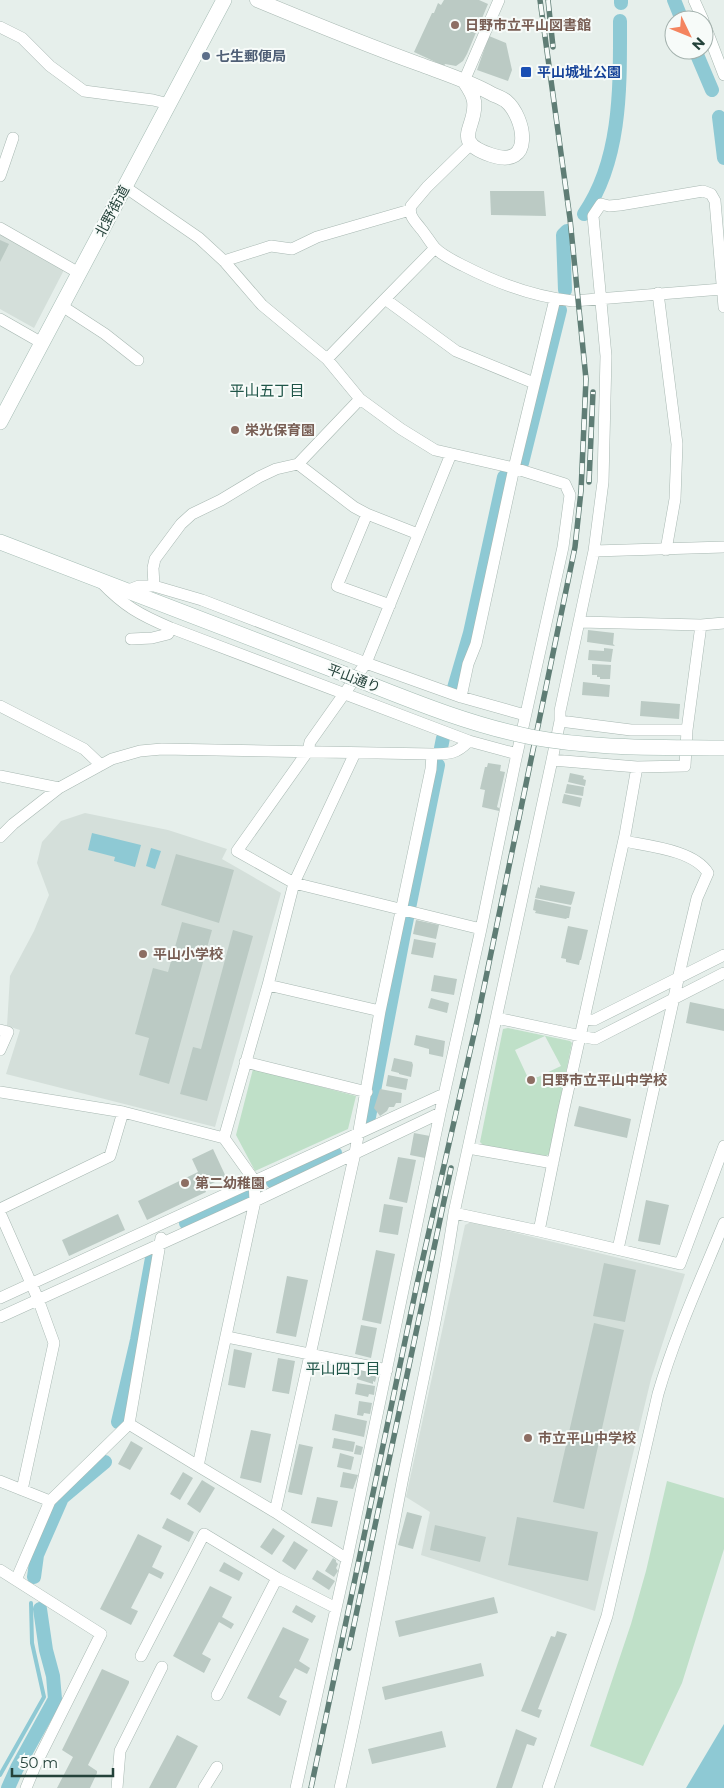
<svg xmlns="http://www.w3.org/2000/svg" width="724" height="1788" font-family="Montserrat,'Noto Sans JP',sans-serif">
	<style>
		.built { fill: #d4dfda }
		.green { fill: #bfe0c8; fill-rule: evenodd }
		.water { fill: #8ec9d4 }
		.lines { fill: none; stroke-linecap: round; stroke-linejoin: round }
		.stream { stroke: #8ec9d4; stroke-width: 4 }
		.canal { stroke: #8ec9d4; stroke-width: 14 }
		.building { fill: #bbcac4 }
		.minor-casing { stroke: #a8b8b2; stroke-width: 12 }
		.tertiary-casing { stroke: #a8b8b2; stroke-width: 15 }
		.secondary-casing { stroke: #a4bbb3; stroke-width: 16 }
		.minor { stroke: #fff; stroke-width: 11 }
		.tertiary { stroke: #fff; stroke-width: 14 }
		.secondary { stroke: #fff; stroke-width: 15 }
		.rail-casing { stroke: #5f7d75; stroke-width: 5.5 }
		.rail { stroke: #f7fbf9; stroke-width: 4; stroke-dasharray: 11; stroke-linecap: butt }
		.secondary-bridge-casing { stroke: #a4bbb3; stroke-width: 16; stroke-linecap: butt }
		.secondary-bridge { stroke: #fff; stroke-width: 15 }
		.education-dot { fill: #8d6e63; stroke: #f7fbf9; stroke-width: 2 }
		.service-dot { fill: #5c6f8a; stroke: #f7fbf9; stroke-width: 2 }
		.transit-dot { fill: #1a4fb4; stroke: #f7fbf9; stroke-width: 2 }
		.labels { text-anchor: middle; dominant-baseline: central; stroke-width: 4; stroke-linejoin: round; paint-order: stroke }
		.education-label { font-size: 14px; font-weight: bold; fill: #785e54; stroke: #f7fbf9; text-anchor: start }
		.service-label { font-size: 14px; font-weight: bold; fill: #4e5e75; stroke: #f7fbf9; text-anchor: start }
		.transit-label { font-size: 14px; font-weight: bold; fill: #164399; stroke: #f7fbf9; text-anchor: start }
		.street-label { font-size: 14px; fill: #24423a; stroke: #f7fbf9 }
		.neighbourhood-label { font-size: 15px; fill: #1f5548; stroke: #f7fbf9 }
	</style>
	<rect width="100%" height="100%" fill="#e6efeb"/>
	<!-- built -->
	<path class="built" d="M0 233 65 268 34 328 0 309Z
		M85 813 168 830 227 849 222 859 281 893 215 1127 6 1074 20 1030 7 1026 10 976 34 931 49 895 37 863 42 842 61 821Z
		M471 1222 685 1274 651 1379 595 1611 421 1555 430 1512 406 1497 465 1225Z"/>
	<!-- green -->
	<path class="green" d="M508 1028 570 1041 572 1043 549 1154 546 1156 484 1146 480 1142 503 1029ZM545 1036 561 1066 538 1077 528 1078 515 1050Z
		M253 1069 356 1096 348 1129 255 1171 236 1135Z
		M667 1481 724 1498V1549L682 1683 643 1766 590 1746 631 1624 646 1571Z"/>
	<!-- water -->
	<path class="water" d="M92 833 141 845 135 867 114 861 115 857 88 850Z
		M151 848 161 851 155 869 146 866Z
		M724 1724V1788H686Z"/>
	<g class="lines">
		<!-- stream -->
		<path class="stream" d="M0 1775 44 1697 32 1643 31 1603"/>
		<!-- canal -->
		<path class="canal" d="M674 0 682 20
			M621 3V0
			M695 50 712 90
			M719 117 724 158
			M584 214C622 159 620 85 620 21
			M565 290 563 235 567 231
			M522 463 560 310
			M454 688 470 633 504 477
			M441 748 443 738
			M369 1117 405 928 438 765
			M273 1182 335 1153
			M186 1223 245 1195
			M118 1422 137 1340 152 1258
			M34 1577 37 1555 62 1498 105 1462
			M8 1788 17 1768 55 1699 53 1676 46 1650 40 1609"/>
	</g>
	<!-- building -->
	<path class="building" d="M444 0H479L488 4 467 54 463 61 456 66 445 64 444 66 414 52 432 13H434L438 3 441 5Z
		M489 36 506 43 512 70 508 81 477 70Z
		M490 191H544L546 216 491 215Z
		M0 240 9 244 0 262Z
		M588 630 614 633 613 644 615 646 587 642Z
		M604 648 613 649 611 662 588 660 589 650 604 651Z
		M592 664 611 665 610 679H600V677H597V675H592Z
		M583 682 610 685 609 697 582 695Z
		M641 701 680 704 679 719 640 716Z
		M488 763 501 765 500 771 505 772 497 807 499 808V811L482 807 485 790 480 789 485 767H487Z
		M570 773 584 776 583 779 586 780 585 786 568 782Z
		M567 784 584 787 583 796 565 793Z
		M564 794 582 798 580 807 562 803Z
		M176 854 234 870 219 923 161 905Z
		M540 885 575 892 572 903 571 905 535 898 538 887 540 888Z
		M535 899 571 907 569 918H567L566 919 535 913 536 911 533 910Z
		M416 920 439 925 436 939 413 934Z
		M182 922 212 930 169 1084 139 1075 149 1038 135 1034 153 968 168 972Z
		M568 926 588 930 581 960H580L579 965 566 962V959L561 958Z
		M233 930 253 936 207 1101 180 1094 193 1047 201 1049Z
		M414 939 436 943 433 958 411 954Z
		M434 975 457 979 454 995 431 991Z
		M431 998 449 1003 447 1013 428 1008Z
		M690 1002 724 1009V1031L686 1023Z
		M416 1035 445 1041 443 1057 429 1054V1049L414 1045Z
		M394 1058 412 1062 413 1065 411 1077 399 1074V1073L391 1071Z
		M388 1075 408 1079 406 1090 386 1086Z
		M380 1089 402 1093 401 1103H396L394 1107H389L387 1111 380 1116 374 1108Z
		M579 1106 631 1119 627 1138 574 1126Z
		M414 1133 430 1136 425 1158 410 1155Z
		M213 1149 226 1177 204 1187 206 1192 147 1220 138 1201 198 1172 192 1159Z
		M398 1157 416 1160 407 1203 389 1199Z
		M646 1200 669 1205 660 1245 638 1241Z
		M384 1204 403 1207 398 1235 379 1232Z
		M118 1214 125 1230 69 1256 62 1240Z
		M376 1250 395 1254 381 1324 362 1320Z
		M604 1263 636 1270 625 1322 593 1316Z
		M287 1276 308 1280 296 1337 276 1333Z
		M594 1323 624 1330 584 1509 553 1502Z
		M361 1325 377 1328 371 1358 355 1354Z
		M234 1349 252 1353 245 1388 228 1385Z
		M278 1358 295 1361 289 1394 272 1391Z
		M360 1370 377 1375 375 1382 373 1381V1384L357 1379Z
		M357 1383 375 1386 374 1395 369 1394 368 1397 355 1394Z
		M359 1401 372 1403 370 1414 364 1413 363 1416 357 1415Z
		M335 1414 367 1421 364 1437 332 1430Z
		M251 1430 271 1434 261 1483 240 1478Z
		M334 1438 355 1442 353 1452 332 1448Z
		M131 1441 143 1448 130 1470 118 1464Z
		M299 1444 313 1447 302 1495 288 1492Z
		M356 1445 363 1447 361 1455 354 1454Z
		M340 1453 354 1457 351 1470 337 1467Z
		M183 1472 193 1478 180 1500 170 1494Z
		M343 1472 358 1475 353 1489 340 1487Z
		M202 1480 215 1488 200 1513 187 1504Z
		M317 1497 338 1501 332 1527 311 1523Z
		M407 1512 422 1516 413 1549 398 1545Z
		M517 1517 598 1532 588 1581 508 1565Z
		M167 1518 194 1532 189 1542 162 1528Z
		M435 1525 486 1537 480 1562 430 1550Z
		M273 1528 285 1536 272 1555 260 1547Z
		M138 1534 162 1546 152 1567 164 1573 161 1579 149 1573 131 1608 138 1611 131 1625 100 1609Z
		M294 1541 308 1550 295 1570 282 1561Z
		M333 1558 336 1560V1562L338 1564 336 1568 338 1571 334 1577 325 1571Z
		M224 1562 243 1573 239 1581 219 1571Z
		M317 1570 335 1581 329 1590 312 1579Z
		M210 1586 232 1597 222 1617 234 1624 231 1629 219 1622 202 1654 211 1659 204 1673 173 1656Z
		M494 1597 498 1613 399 1637 395 1621Z
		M296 1605 316 1616 312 1623 292 1612Z
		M283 1627 309 1639 299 1661 310 1668 307 1674 295 1668 279 1697 287 1701 280 1716 247 1698Z
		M557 1631 567 1634 538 1709 542 1710 539 1718 521 1711 551 1636 555 1637Z
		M481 1663 484 1676 385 1700 382 1687Z
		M102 1669 129 1681V1683L88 1765 97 1771V1773L90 1788H57L73 1757 62 1750Z
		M516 1729 537 1738 534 1746 527 1744 512 1788H496Z
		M442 1731 446 1747 372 1764 368 1749Z
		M177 1735 198 1746 176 1788H149Z"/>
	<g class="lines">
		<!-- minor casing -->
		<g class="minor-casing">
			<path id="minor" d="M694 0 703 20
				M704 23 724 75
				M0 27 22 38 50 66 84 91 153 100 169 104
				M464 81 499 0
				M471 144 427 187 411 206C408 216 416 222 421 229 426 235 430 242 435 248 443 256 454 261 464 266 499 284 535 297 573 301L722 289
				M0 176 13 138
				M125 187 199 238 224 261 262 305 327 359 360 399 401 429 435 450 514 468 565 484 570 495 563 547 515 763 481 929 440 1113 347 1559 296 1788
				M0 228 79 273
				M435 248 385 299 456 351 534 383
				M224 261 271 246 292 249 317 237 410 210
				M658 293 677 444 675 499 666 550
				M62 306 105 334 138 360
				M0 319 42 343
				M327 359 385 299
				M451 454 366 663 310 742 308 751 237 851 294 883 481 929
				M298 464 354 507 367 514 418 534
				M367 514 337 586 390 605
				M594 551 724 547
				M101 582C124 606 140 615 171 628L469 741 517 754
				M154 586 153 568 155 559 181 524 192 514 221 500 259 477 276 469 298 464 360 399
				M126 591 139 586H154L202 600 366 663 461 697 525 715
				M580 622 701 625 724 623
				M131 639 152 638 168 634 171 628
				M461 697 468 664 476 644 514 468 555 299
				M0 706 84 749 101 765
				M560 721 631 730H687
				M552 760 637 767 685 766 687 730 701 625
				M0 776 59 788
				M0 837 13 824 59 788 112 759 140 751 162 749 432 754C450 754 456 754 469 741
				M268 985 380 1011
				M497 1018 595 1039 724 973
				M584 1019 594 1020 724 955
				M0 1030 8 1032 0 1050
				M245 1062 367 1092
				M0 1092 123 1112 224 1138
				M468 1148 553 1163
				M0 1209 110 1156 123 1112
				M0 1213 38 1299 54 1343 22 1490
				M454 1213 539 1231 680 1264 724 1146
				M539 1231 563 1113 625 835 637 767
				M618 1249 683 957 697 898 708 873C694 850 648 846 624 841
				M0 1298 444 1094
				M0 1317 255 1201 440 1113
				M227 1337 387 1370
				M129 1424 198 1466 255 1201 254 1180 224 1138 268 985 294 883 355 753
				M198 1466 275 1512
				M0 1481 50 1501
				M347 1559 275 1512 355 1153 380 1011 431 769 432 754
				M0 1570 101 1634 36 1764 26 1788
				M16 1580 50 1501 129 1424 161 1238
				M141 1656 204 1534 277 1578 336 1608
				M217 1695 277 1578
				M117 1788 120 1751 162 1667
				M204 1788 217 1767
				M340 1788C364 1685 383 1580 403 1477 421 1389 441 1301 454 1213L552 760 560 721V711L594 551 603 482 606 356 593 216 601 204 609 206 620 205 703 191 711 194 715 201 724 307
				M548 1788 607 1616 658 1394C675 1335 701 1279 724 1223"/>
		</g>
		<!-- tertiary casing -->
		<g class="tertiary-casing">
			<path id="tertiary" d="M257 0C310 22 364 44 419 64 443 73 469 81 492 94 496 96 502 98 506 101 525 117 535 170 491 155 449 141 478 127 474 101 473 94 468 87 464 81"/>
		</g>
		<!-- secondary casing -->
		<g class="secondary-casing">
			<path id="secondary" d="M0 422 224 0
				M0 542 344 674"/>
		</g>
		<!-- minor -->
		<use href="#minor" class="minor"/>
		<!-- tertiary -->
		<use href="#tertiary" class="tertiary"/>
		<!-- secondary -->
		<use href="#secondary" class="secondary"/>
		<!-- rail casing -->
		<g class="rail-casing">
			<path id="rail" d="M548 0 553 47
				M589 482 593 392
				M349 1648 451 1168
				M311 1788 417 1284 477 1021 575 547 581 491 586 379 570 219 540 0"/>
		</g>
		<!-- rail -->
		<use href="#rail" class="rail"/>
		<!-- secondary-bridge casing -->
		<g class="secondary-bridge-casing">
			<path id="secondary-bridge" d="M344 674C405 698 466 724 531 737 595 749 659 747 724 748"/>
		</g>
		<!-- secondary-bridge -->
		<use href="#secondary-bridge" class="secondary-bridge"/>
	</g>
	<!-- markers -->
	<g class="education-dot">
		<circle cx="455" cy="25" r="5"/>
		<circle cx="235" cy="430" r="5"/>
		<circle cx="143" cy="954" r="5"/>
		<circle cx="531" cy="1080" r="5"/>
		<circle cx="185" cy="1183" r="5"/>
		<circle cx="528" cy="1438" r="5"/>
	</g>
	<circle class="service-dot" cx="206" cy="56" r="5"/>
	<rect class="transit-dot" x="520" y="66" width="12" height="12" rx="2.5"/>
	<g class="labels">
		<!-- education labels -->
		<g class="education-label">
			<text x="465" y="25">日野市立平山図書館</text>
			<text x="245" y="430">栄光保育園</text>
			<text x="153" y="954">平山小学校</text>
			<text x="541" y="1080">日野市立平山中学校</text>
			<text x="195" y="1183">第二幼稚園</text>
			<text x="538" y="1438">市立平山中学校</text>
		</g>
		<!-- service labels -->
		<g class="service-label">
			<text x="216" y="56">七生郵便局</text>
		</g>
		<!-- transit labels -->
		<g class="transit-label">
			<text x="537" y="72">平山城址公園</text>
		</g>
		<!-- street labels -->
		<g class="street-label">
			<text transform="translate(112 211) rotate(-62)">北野街道</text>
			<text transform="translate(354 678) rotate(21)">平山通り</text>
		</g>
		<!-- neighbourhood labels -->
		<g class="neighbourhood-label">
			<text x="267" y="390">平山五丁目</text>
			<text x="343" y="1368">平山四丁目</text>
		</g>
	</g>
	<!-- north arrow -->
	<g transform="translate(689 35) rotate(133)"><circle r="24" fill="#f7fbf9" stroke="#a3b1ad"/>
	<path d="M0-4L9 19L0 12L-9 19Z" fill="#f4845f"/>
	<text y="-8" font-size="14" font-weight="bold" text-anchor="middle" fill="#24423a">N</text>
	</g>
	<!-- scale -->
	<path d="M12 1768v8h101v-8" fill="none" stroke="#24423a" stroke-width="2.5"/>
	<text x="20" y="1768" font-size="15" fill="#24423a" stroke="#f7fbf9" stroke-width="4" paint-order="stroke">50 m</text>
</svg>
